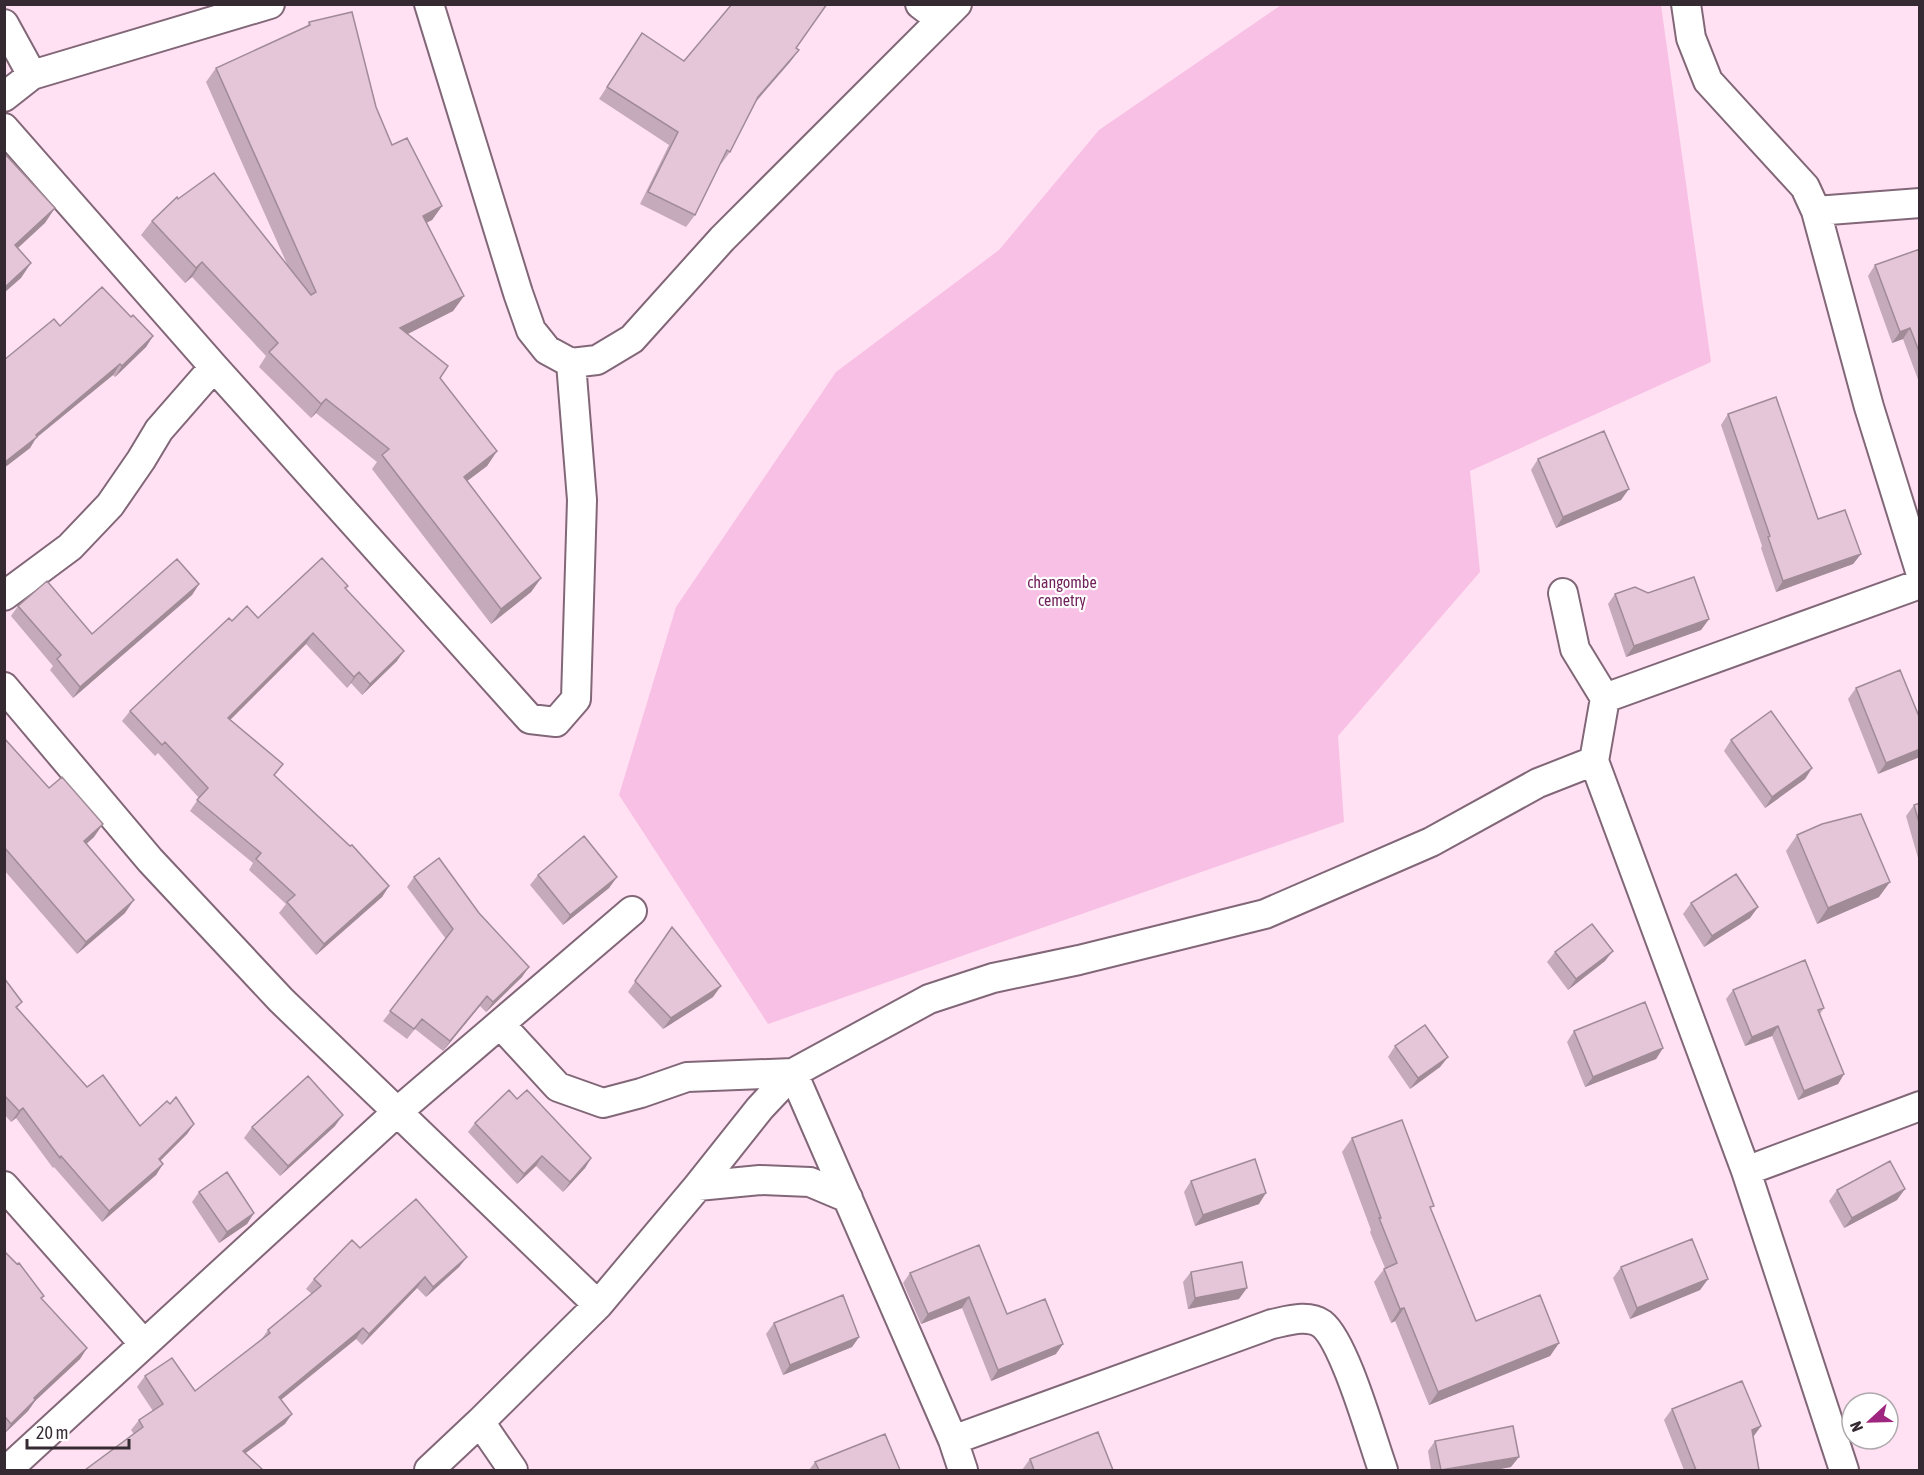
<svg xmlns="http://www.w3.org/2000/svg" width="1924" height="1475" font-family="'Asap Condensed',sans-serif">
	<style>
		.green { fill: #f8c0e4 }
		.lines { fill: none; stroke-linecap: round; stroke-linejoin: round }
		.street-casing { stroke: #816777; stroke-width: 32 }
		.street { stroke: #fff; stroke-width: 28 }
		.wall { fill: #c4aaba }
		.shaded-wall { fill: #a08b97 }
		.building { fill: #e4c6d8; stroke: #a08b97; stroke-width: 1.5 }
		.labels { text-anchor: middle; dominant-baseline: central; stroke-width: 4.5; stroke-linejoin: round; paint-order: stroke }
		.park-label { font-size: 16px; fill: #71225b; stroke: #fff }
	</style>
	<rect width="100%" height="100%" fill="#ffe1f3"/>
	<!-- green -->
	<path class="green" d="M1281 5H1661L1711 362 1470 471 1480 572 1338 736 1344 822 768 1024 619 795 676 607 836 372 999 250 1099 130Z"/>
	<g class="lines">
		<!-- street casing -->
		<g class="street-casing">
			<path id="street" d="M429 4 518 293 531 330 547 350 571 363 597 360 632 339 722 239 957 4
				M920 4 941 20
				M1686 4 1691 38 1708 81 1805 187 1816 211 1869 407 1920 571
				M4 24 32 75
				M4 97 32 75 270 4
				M4 128 214 367 530 719 556 722 576 699 582 500 571 363
				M1816 211 1920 203
				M1563 593 1575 649 1605 698 1594 761 1746 1171 1844 1470
				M4 596 70 547 110 505 141 460 159 430 214 367
				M4 687 150 860 281 1000 598 1305
				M1605 698 1920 584
				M500 1024 558 1087 603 1103 641 1093 687 1077 793 1073 953 1440 963 1470
				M1746 1171 1920 1106
				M4 1186 144 1344
				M698 1186 760 1180 810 1182 848 1198
				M480 1422 513 1470
				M953 1440 1272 1324C1287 1321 1308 1314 1322 1324 1345 1342 1372 1440 1383 1470
				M7 1470 396 1113 632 911
				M429 1470 480 1422 598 1305 698 1186 760 1108 793 1073 929 999 993 978 1079 960 1265 914 1431 842 1538 783 1594 761"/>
		</g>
		<!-- street -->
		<use href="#street" class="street"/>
	</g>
	<!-- wall -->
	<path class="wall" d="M309 22 376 107 392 145 442 206 432 220 426 223 464 296 453 311 407 334 440 378 497 451 487 466 467 481 541 578 531 592 491 624 372 469 377 462 316 413 311 418 259 367 266 356 192 277 185 283 141 235 152 221 287 264 206 82 216 68 306 28Z
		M642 33 684 61 796 48 799 50 790 62 755 103 730 152 721 164 720 163 695 215 686 227 640 204 669 145 599 99Z
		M1920 249V385L1903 339 1892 343 1868 276 1875 265Z
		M131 317 153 336 146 347 115 377 113 375 36 438 30 448 4 468V360L60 326Z
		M1728 414 1818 519 1861 554 1853 564 1776 592 1761 548 1762 546 1721 425Z
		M1538 459 1621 500 1556 528 1531 470Z
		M199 584 192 595 73 698 50 670 53 666 11 616 18 606 92 634Z
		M348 586 346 589 397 661 362 695 351 683 347 688 306 644 230 720 275 776 389 886 382 897 316 955 279 913 286 904 249 870 253 863 190 811 199 798 158 753 155 756 122 721 130 711 232 621 258 618Z
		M1648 593 1709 619 1701 630 1626 657 1608 604 1615 594Z
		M1856 688 1920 719 1878 774 1848 699Z
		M4 738 49 788 94 837 86 844 125 913 77 954 4 870Z
		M1731 740 1812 768 1805 779 1765 808 1724 751Z
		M1920 803V865L1906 816 1914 805Z
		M1797 835 1879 897 1817 924 1786 851Z
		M538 875 617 877 609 888 563 925 530 885Z
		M414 877 522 977 486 1012 480 1006 443 1051 415 1029 407 1039 383 1021 446 939 407 887Z
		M1691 903 1758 907 1750 918 1704 947 1683 914Z
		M672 927 713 997 663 1029 628 992Z
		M1555 952 1605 961 1568 990 1547 962Z
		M4 978 22 1002 17 1008 87 1087 140 1126 194 1124 187 1134 160 1161 163 1164 156 1175 102 1222 54 1167 53 1168 16 1118 11 1122 4 1114Z
		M1733 990 1824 1008 1820 1014 1844 1074 1838 1084 1798 1100 1772 1036 1745 1046 1726 999Z
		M1574 1031 1663 1048 1656 1059 1585 1087 1567 1042Z
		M1395 1046 1448 1057 1440 1067 1410 1089 1388 1057Z
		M517 1099 591 1158 585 1168 563 1192 536 1166 517 1184 468 1132 475 1123Z
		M335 1126 280 1176 244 1138 252 1127Z
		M1352 1138 1431 1209 1476 1321 1559 1343 1550 1356 1429 1405 1395 1321 1391 1323 1374 1282 1385 1268 1370 1232 1371 1230 1342 1152Z
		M1191 1181 1259 1204 1195 1226 1184 1192Z
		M1837 1190 1897 1200 1844 1228 1829 1201Z
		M199 1192 254 1213 247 1224 219 1243 192 1202Z
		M979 1245 1007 1314 1056 1354 991 1381 962 1308 921 1324 903 1283 910 1273Z
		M360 1248 467 1257 459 1267 426 1297 417 1288 362 1345 356 1339 281 1400 285 1424 134 1434 131 1430 139 1420 153 1411 137 1387 145 1376 195 1391 261 1340 268 1330 312 1294 306 1289 314 1279Z
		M4 1251 42 1299 87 1348 80 1359 35 1401 28 1411 4 1434Z
		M1621 1267 1708 1279 1700 1290 1630 1319 1613 1278Z
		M1191 1272 1239 1299 1188 1309 1183 1282Z
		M774 1323 859 1337 852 1347 783 1375 766 1334Z
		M1672 1409 1761 1426 1753 1437 1759 1470H1684L1664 1420Z
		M1435 1441 1511 1467 1495 1470H1431L1428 1451Z
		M1030 1459 1113 1470H1022Z
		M815 1462 900 1470H809Z"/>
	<!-- shaded-wall -->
	<path class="shaded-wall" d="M799 50 790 62 749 109 758 97Z
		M442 206 432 220 412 230 423 216Z
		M55 208 45 223 5 260 15 245Z
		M202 262 192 277 185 283 196 268Z
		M31 263 21 278 4 293V288Z
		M464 296 453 311 390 343 400 328Z
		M1910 328 1903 339 1892 343 1900 332Z
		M153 336 146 347 115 377 122 366Z
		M120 364 113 375 36 438 30 448 4 468 5 462 36 435Z
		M326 399 316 413 311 418 321 404Z
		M497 451 487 466 454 491 464 477Z
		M1629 489 1621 500 1556 528 1563 517Z
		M1861 554 1853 564 1776 592 1783 581Z
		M541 578 531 592 491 624 501 609Z
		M199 584 192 595 73 698 80 687Z
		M1709 619 1701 630 1626 657 1634 646Z
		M313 633 306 644 221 729 228 718Z
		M404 651 397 661 362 695 370 684Z
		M359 672 351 683 347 688 354 677Z
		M1920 749V757L1878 774 1886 763Z
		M1812 768 1805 779 1765 808 1772 797Z
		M103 824 94 837 75 854 84 841Z
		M617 877 609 888 563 925 570 915Z
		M1890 882 1879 897 1817 924 1828 908Z
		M389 886 382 897 316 955 324 944Z
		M134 900 125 913 77 954 86 942Z
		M1758 907 1750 918 1704 947 1712 936Z
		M1613 951 1605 961 1568 990 1576 979Z
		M529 967 522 977 486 1012 493 1002Z
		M721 986 713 997 663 1029 671 1018Z
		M487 996 480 1006 443 1051 450 1041Z
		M1778 1026 1772 1036 1745 1046 1752 1037Z
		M1663 1048 1656 1059 1585 1087 1593 1077Z
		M1448 1057 1440 1067 1410 1089 1418 1078Z
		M1844 1074 1838 1084 1798 1100 1804 1091Z
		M23 1108 16 1118 11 1122 19 1111Z
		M343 1115 335 1126 280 1176 288 1166Z
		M194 1124 187 1134 151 1170 159 1159Z
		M542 1156 536 1166 517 1184 524 1174Z
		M591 1158 585 1168 563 1192 570 1182Z
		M163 1164 156 1175 102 1222 109 1211Z
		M1905 1189 1897 1200 1844 1228 1852 1218Z
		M1266 1193 1259 1204 1195 1226 1203 1215Z
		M254 1213 247 1224 219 1243 227 1232Z
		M467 1257 459 1267 426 1297 433 1287Z
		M425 1277 417 1288 362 1345 369 1334Z
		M1708 1279 1700 1290 1630 1319 1637 1308Z
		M1247 1288 1239 1299 1188 1309 1195 1298Z
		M969 1297 962 1308 921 1324 928 1314Z
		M1404 1308 1395 1321 1391 1323 1400 1309Z
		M363 1328 356 1339 272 1407 279 1397Z
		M859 1337 852 1347 783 1375 790 1365Z
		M1559 1343 1550 1356 1429 1405 1438 1392Z
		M1063 1344 1056 1354 991 1381 998 1370Z
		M87 1348 80 1359 35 1401 28 1411 4 1434 11 1424 34 1398Z
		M292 1414 285 1424 235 1461 243 1451Z
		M1761 1426 1753 1437 1752 1430Z
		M1519 1457 1511 1467 1495 1470H1444Z"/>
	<!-- building -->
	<path class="building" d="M732 4H827L796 48 799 50 758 97 730 152 727 150 695 215 648 192 678 132 607 87 642 33 684 61Z
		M352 12 376 107 392 145 407 138 442 206 423 216 464 296 400 328 448 366 440 378 497 451 464 477 541 578 501 609 382 455 389 449 326 399 321 404 269 352 278 343 202 262 196 268 152 221 177 197 178 199 214 173 311 295 316 292 216 68 310 25 309 22Z
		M4 153 55 208 15 245 31 263 4 288Z
		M1920 249V354L1910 328 1900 332 1875 265Z
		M102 287 131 317 133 315 153 336 122 366 120 364 36 435 37 437 5 462 4 461V360L54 319 60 326Z
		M1776 397 1818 519 1845 510 1861 554 1783 581 1768 537 1770 536 1728 414Z
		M1604 431 1629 489 1563 517 1538 459Z
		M322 558 348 586 345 588 404 651 370 684 359 672 354 677 313 633 228 718 283 764 274 775 350 846 352 845 389 886 324 944 287 902 295 895 256 859 261 853 197 800 208 788 165 742 162 745 130 711 229 618 232 621 247 606 258 618Z
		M177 559 199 584 80 687 57 659 61 655 18 606 47 581 92 634Z
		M1694 577 1709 619 1634 646 1615 594 1635 587 1648 593Z
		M1900 670 1920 719V749L1886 763 1856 688Z
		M1771 711 1812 768 1772 797 1731 740Z
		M4 738 49 788 62 777 103 824 84 841 134 900 86 942 4 847Z
		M1920 803V826L1914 805Z
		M1861 814 1890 882 1828 908 1797 835 1822 824Z
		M584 836 617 877 570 915 538 875Z
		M439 858 479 913 529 967 493 1002 487 996 450 1041 422 1019 414 1029 390 1011 453 929 414 877Z
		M1736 874 1758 907 1712 936 1691 903Z
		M1592 924 1613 951 1576 979 1555 952Z
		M672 927 721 986 671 1018 635 981Z
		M1805 960 1824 1008 1818 1010 1844 1074 1804 1091 1778 1026 1752 1037 1733 990Z
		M4 978 22 1002 16 1007 87 1087 103 1075 140 1126 167 1101 170 1104 176 1097 194 1124 159 1159 163 1164 109 1211 61 1156 60 1158 23 1108 19 1111 4 1095Z
		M1645 1002 1663 1048 1593 1077 1574 1031Z
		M1425 1025 1448 1057 1418 1078 1395 1046Z
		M308 1076 343 1115 288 1166 252 1127Z
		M509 1090 517 1099 527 1090 591 1158 570 1182 542 1156 524 1174 475 1123Z
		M1402 1120 1434 1206 1430 1207 1476 1321 1540 1295 1559 1343 1438 1392 1404 1308 1400 1309 1384 1269 1397 1263 1379 1218H1381L1352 1138Z
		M1255 1159 1266 1193 1203 1215 1191 1181Z
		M1890 1161 1905 1189 1852 1218 1837 1190Z
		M227 1172 254 1213 227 1232 199 1192Z
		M416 1199 467 1257 433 1287 425 1277 369 1334 363 1328 279 1397 292 1414 243 1451 263 1470H85L143 1427 139 1420 163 1404 145 1376 172 1358 195 1391 270 1333 268 1330 321 1286 314 1279 352 1240 360 1248Z
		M1692 1239 1708 1279 1637 1308 1621 1267Z
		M979 1245 1007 1314 1045 1299 1063 1344 998 1370 969 1297 928 1314 910 1273Z
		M4 1251 17 1264 19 1263 44 1296 41 1298 87 1348 34 1398 35 1400 11 1424 6 1418 4 1419Z
		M1242 1262 1247 1288 1195 1298 1191 1272Z
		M843 1295 859 1337 790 1365 774 1323Z
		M1742 1381 1761 1426 1752 1430 1759 1470H1696L1672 1409Z
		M1513 1426 1519 1457 1441 1470 1435 1441Z
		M1098 1432 1113 1470H1034L1030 1459Z
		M885 1434 900 1470H819L815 1462Z"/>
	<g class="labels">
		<!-- park labels -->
		<g class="park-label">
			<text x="1062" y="582">changombe<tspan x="1062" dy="18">cemetry</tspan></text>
		</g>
	</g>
	<!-- border -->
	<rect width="1924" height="1475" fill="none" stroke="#362a32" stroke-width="12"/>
	<!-- north arrow -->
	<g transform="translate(1870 1421) rotate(248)"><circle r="28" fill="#ffffff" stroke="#afaaad" stroke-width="1.5"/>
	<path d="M0-4.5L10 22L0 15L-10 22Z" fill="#9e267f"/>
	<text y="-9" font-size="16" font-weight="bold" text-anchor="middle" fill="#362a32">N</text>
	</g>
	<!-- scale -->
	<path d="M27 1439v9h102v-9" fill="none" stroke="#362a32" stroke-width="3"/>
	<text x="36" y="1439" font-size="18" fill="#362a32" stroke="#ffffff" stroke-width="4.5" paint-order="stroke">20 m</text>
</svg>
